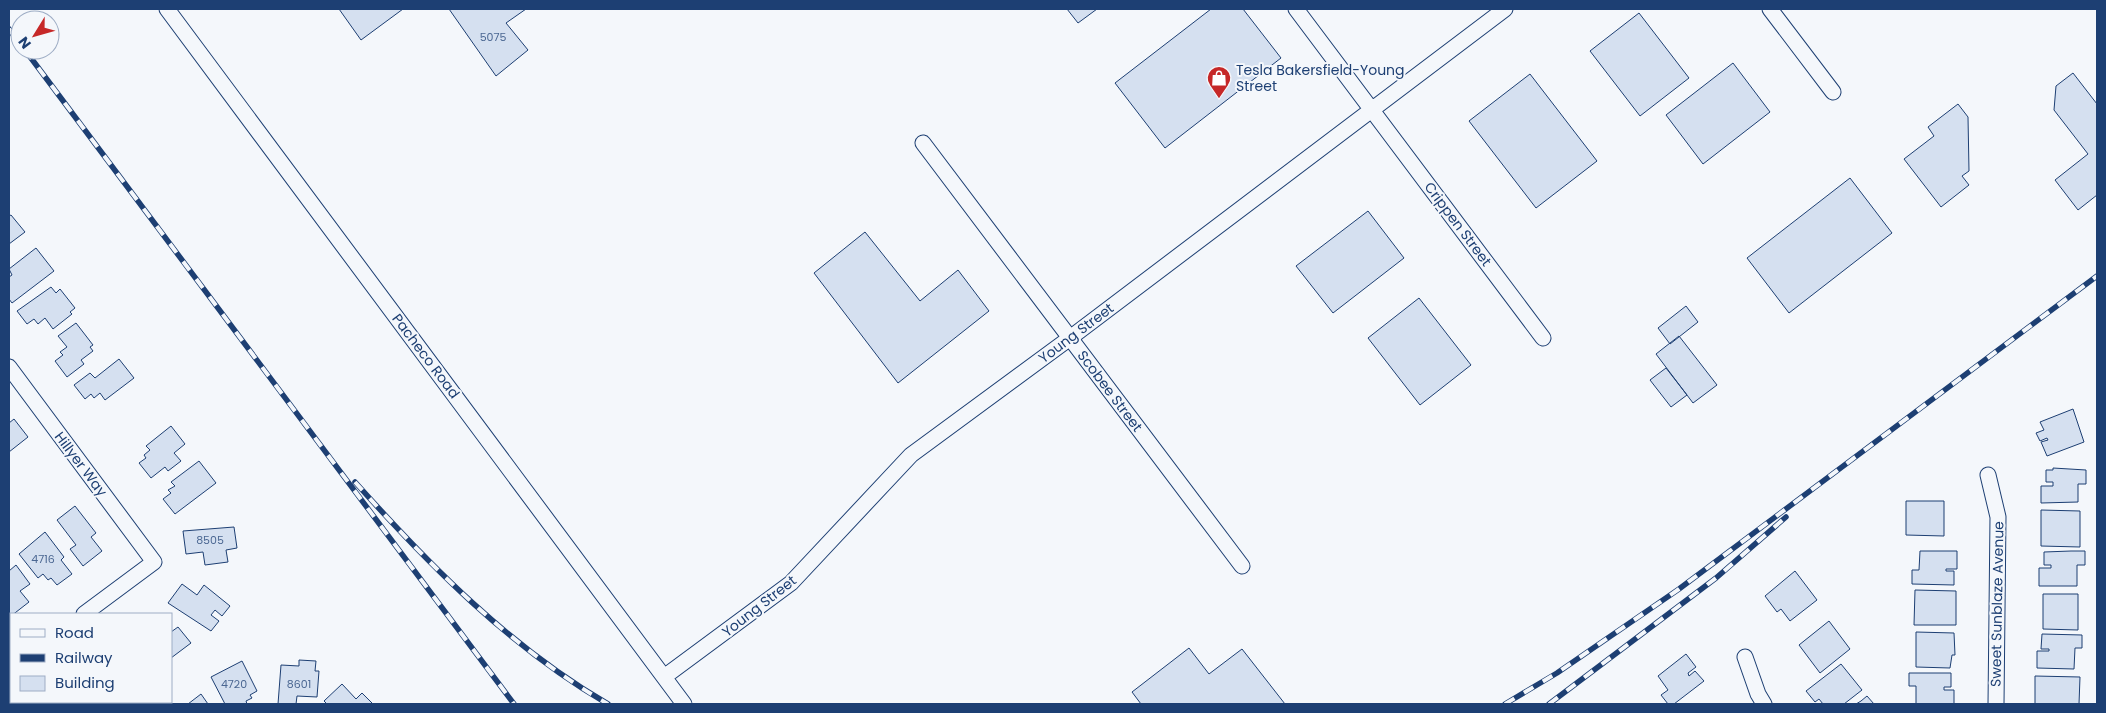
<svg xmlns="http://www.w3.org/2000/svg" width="2106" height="713" font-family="Poppins,sans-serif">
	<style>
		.building { fill: #d5e0f0; stroke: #1d3f73 }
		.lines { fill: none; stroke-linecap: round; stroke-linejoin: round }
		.minor-casing { stroke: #1d3f73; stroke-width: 17 }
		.minor { stroke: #f4f7fb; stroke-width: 15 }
		.rail-casing { stroke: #1d3f73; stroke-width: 5.5 }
		.rail { stroke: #f4f7fb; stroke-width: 4; stroke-dasharray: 11; stroke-linecap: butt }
		.labels { text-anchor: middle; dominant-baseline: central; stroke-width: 4; stroke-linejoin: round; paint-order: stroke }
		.number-label { font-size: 11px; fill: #4b6792 }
		.poi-label { font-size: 14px; fill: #1d3f73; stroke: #f4f7fb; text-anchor: start }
		.street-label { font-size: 14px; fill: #1d3f73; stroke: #f4f7fb }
	</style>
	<rect width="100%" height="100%" fill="#f4f7fb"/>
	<!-- building -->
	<path class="building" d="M339 9H403L361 40Z
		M449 9H526L506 23 528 50 496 76Z
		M1067 9H1097L1078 23Z
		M1211 9H1243L1281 58 1165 148 1115 83Z
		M1639 13 1689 78 1640 116 1590 51Z
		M1733 63 1770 112 1703 164 1666 115Z
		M2073 73 2097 104V195L2078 210 2055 180 2088 154 2054 110 2056 86Z
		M1530 74 1597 161 1536 208 1469 121Z
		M1958 104 1968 117 1969 171 1962 176 1969 185 1941 207 1904 159 1934 136 1928 127Z
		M1850 178 1892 233 1789 313 1747 258Z
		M1368 211 1404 258 1333 313 1296 266Z
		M11 215 25 232 9 244V216Z
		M865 232 920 301 958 270 989 311 898 383 814 273Z
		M36 248 54 271 12 303 9 299V277L12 275 9 269Z
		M51 287 56 293 60 289 75 308 70 312 72 314 53 329 45 318 38 324 34 319 27 324 17 311Z
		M1419 298 1471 365 1420 405 1368 338Z
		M1686 306 1698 322 1670 344 1658 328Z
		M76 323 93 345 90 347 93 351 81 360 84 364 67 377 55 361 63 355 60 352 67 347 58 336Z
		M1679 336 1717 385 1693 403 1656 354Z
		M119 359 134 378 105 400 100 393 94 398 91 394 85 399 74 385 90 373 95 378Z
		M1666 368 1687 395 1671 407 1650 380Z
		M2073 409 2084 442 2047 456 2041 442 2048 440 2047 438 2040 441 2036 433 2044 430 2040 422Z
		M14 419 28 437 9 452V423Z
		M171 426 185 444 174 453 181 461 168 471 165 467 151 478 139 463 146 458 144 455 150 450 146 446Z
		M199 461 216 483 175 514 163 499 171 493 168 490 175 486 171 482Z
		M2053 468 2086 470V484H2078V502L2041 503V486H2053V482H2046V470H2053Z
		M1906 501H1944V536L1906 535Z
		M75 506 96 533 91 537 102 551 83 566 70 549 76 545 57 520Z
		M2041 510 2080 511V547L2041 546Z
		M234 527 237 548 226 550 228 562 205 565 203 552 186 554 183 531Z
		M45 532 64 557 61 560 72 574 57 585 51 578 48 580 43 574 38 578 19 554Z
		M1920 551H1957V569H1946V571H1954V585L1912 584V570H1919Z
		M2071 551H2085V565H2077V586H2039V568H2051V565H2044V552Z
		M16 565 30 584 20 591 29 602 11 616 9 612V571Z
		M1795 571 1817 600 1790 621 1781 609 1777 612 1765 596Z
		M182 584 197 595 204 585 230 606 222 616 215 610 211 615 219 621 211 631 168 603Z
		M1915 590 1956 591V625H1914Z
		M2043 594H2078V630L2043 629Z
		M1829 621 1850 649 1820 673 1799 645Z
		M178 627 191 643 171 658V632Z
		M1916 632 1954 633 1955 655H1952L1950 668 1916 667Z
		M2042 634 2082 635V648H2075L2074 669 2037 668V651H2049V649H2041Z
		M1189 648 1209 674 1242 649 1285 704H1141L1132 692Z
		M1686 654 1696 667 1688 673 1689 676 1695 671 1704 681 1674 704H1668L1661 695 1668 690 1658 676Z
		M299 660 316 661 315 671H319L317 697 297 696 296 704H278L281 665 299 666Z
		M242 661 257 691 250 695 252 698 246 701 247 704H225L211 677Z
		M1841 664 1862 690 1844 704H1823L1819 699 1815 702 1806 691Z
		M1909 673H1951V687H1944V690H1954V704H1916V686H1909Z
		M2035 676 2080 677 2079 704H2035Z
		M342 684 356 699 362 693 373 704H327L324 701Z
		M201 694 208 704H188Z
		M1867 696 1874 704H1856L1861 701Z
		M83 702H113L115 704H85Z"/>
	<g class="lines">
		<!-- minor casing -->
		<g class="minor-casing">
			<path id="minor" d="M167 9 684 704
				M1296 9 1543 338
				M1770 9 1833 92
				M923 143 1242 566
				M9 367 154 562 84 614
				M1988 475 1998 517 1996 704
				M1745 657 1758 694 1764 704
				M9 670 11 669
				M664 677 791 583 911 455 1070 338 1505 9"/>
		</g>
		<!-- minor -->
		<use href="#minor" class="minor"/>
		<!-- rail casing -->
		<g class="rail-casing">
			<path id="rail" d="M9 29 20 44
				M25 50 514 704
				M355 482C430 566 510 647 608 704
				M1505 704 1557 673 1679 589 2097 276
				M1549 704 1716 578 1786 517"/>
		</g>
		<!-- rail -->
		<use href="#rail" class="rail"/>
	</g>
	<!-- icons -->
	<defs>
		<g id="shop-pin" transform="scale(1.25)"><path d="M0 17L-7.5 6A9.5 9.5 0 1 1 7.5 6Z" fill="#c62828" stroke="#f4f7fb"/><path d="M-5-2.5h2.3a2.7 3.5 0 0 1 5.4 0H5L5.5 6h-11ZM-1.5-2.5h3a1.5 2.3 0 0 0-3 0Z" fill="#fff"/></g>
	</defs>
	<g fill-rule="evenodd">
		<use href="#shop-pin" x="1219" y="78"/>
	</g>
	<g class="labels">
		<!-- number labels -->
		<g class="number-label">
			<text x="493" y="37">5075</text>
			<text x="210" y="540">8505</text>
			<text x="43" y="559">4716</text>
			<text x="234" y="684">4720</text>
			<text x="299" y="684">8601</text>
		</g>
		<!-- poi labels -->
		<g class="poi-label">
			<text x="1236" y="70">Tesla Bakersfield-Young<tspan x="1236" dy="16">Street</tspan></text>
		</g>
		<!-- street labels -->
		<g class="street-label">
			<text transform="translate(1458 224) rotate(53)">Crippen Street</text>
			<text transform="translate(1076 333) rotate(-37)">Young Street</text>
			<text transform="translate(426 356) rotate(53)">Pacheco Road</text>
			<text transform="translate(1110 391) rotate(53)">Scobee Street</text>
			<text transform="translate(81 464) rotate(53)">Hillyer Way</text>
			<text transform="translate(1997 604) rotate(-89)">Sweet Sunblaze Avenue</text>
			<text transform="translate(759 606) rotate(-38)">Young Street</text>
		</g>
	</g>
	<!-- border -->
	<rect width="2106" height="713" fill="none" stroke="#1d3f73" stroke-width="20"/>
	<!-- legend -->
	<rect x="10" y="613" width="162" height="90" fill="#f4f7fb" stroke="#9eadc5"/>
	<rect x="20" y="629" width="25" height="8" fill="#f4f7fb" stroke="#9eadc5"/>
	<text x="55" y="638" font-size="15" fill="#1d3f73">Road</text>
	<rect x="20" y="654" width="25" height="8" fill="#1d3f73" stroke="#9eadc5"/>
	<text x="55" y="663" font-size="15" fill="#1d3f73">Railway</text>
	<rect x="20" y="676" width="25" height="15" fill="#d5e0f0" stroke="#9eadc5"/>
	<text x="55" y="688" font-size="15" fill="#1d3f73">Building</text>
	<!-- north arrow -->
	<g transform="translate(35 35) rotate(233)"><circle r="24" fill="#f4f7fb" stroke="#9eadc5"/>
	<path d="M0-4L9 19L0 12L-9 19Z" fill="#c62828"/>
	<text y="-8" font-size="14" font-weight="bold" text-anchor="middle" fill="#1d3f73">N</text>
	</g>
</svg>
